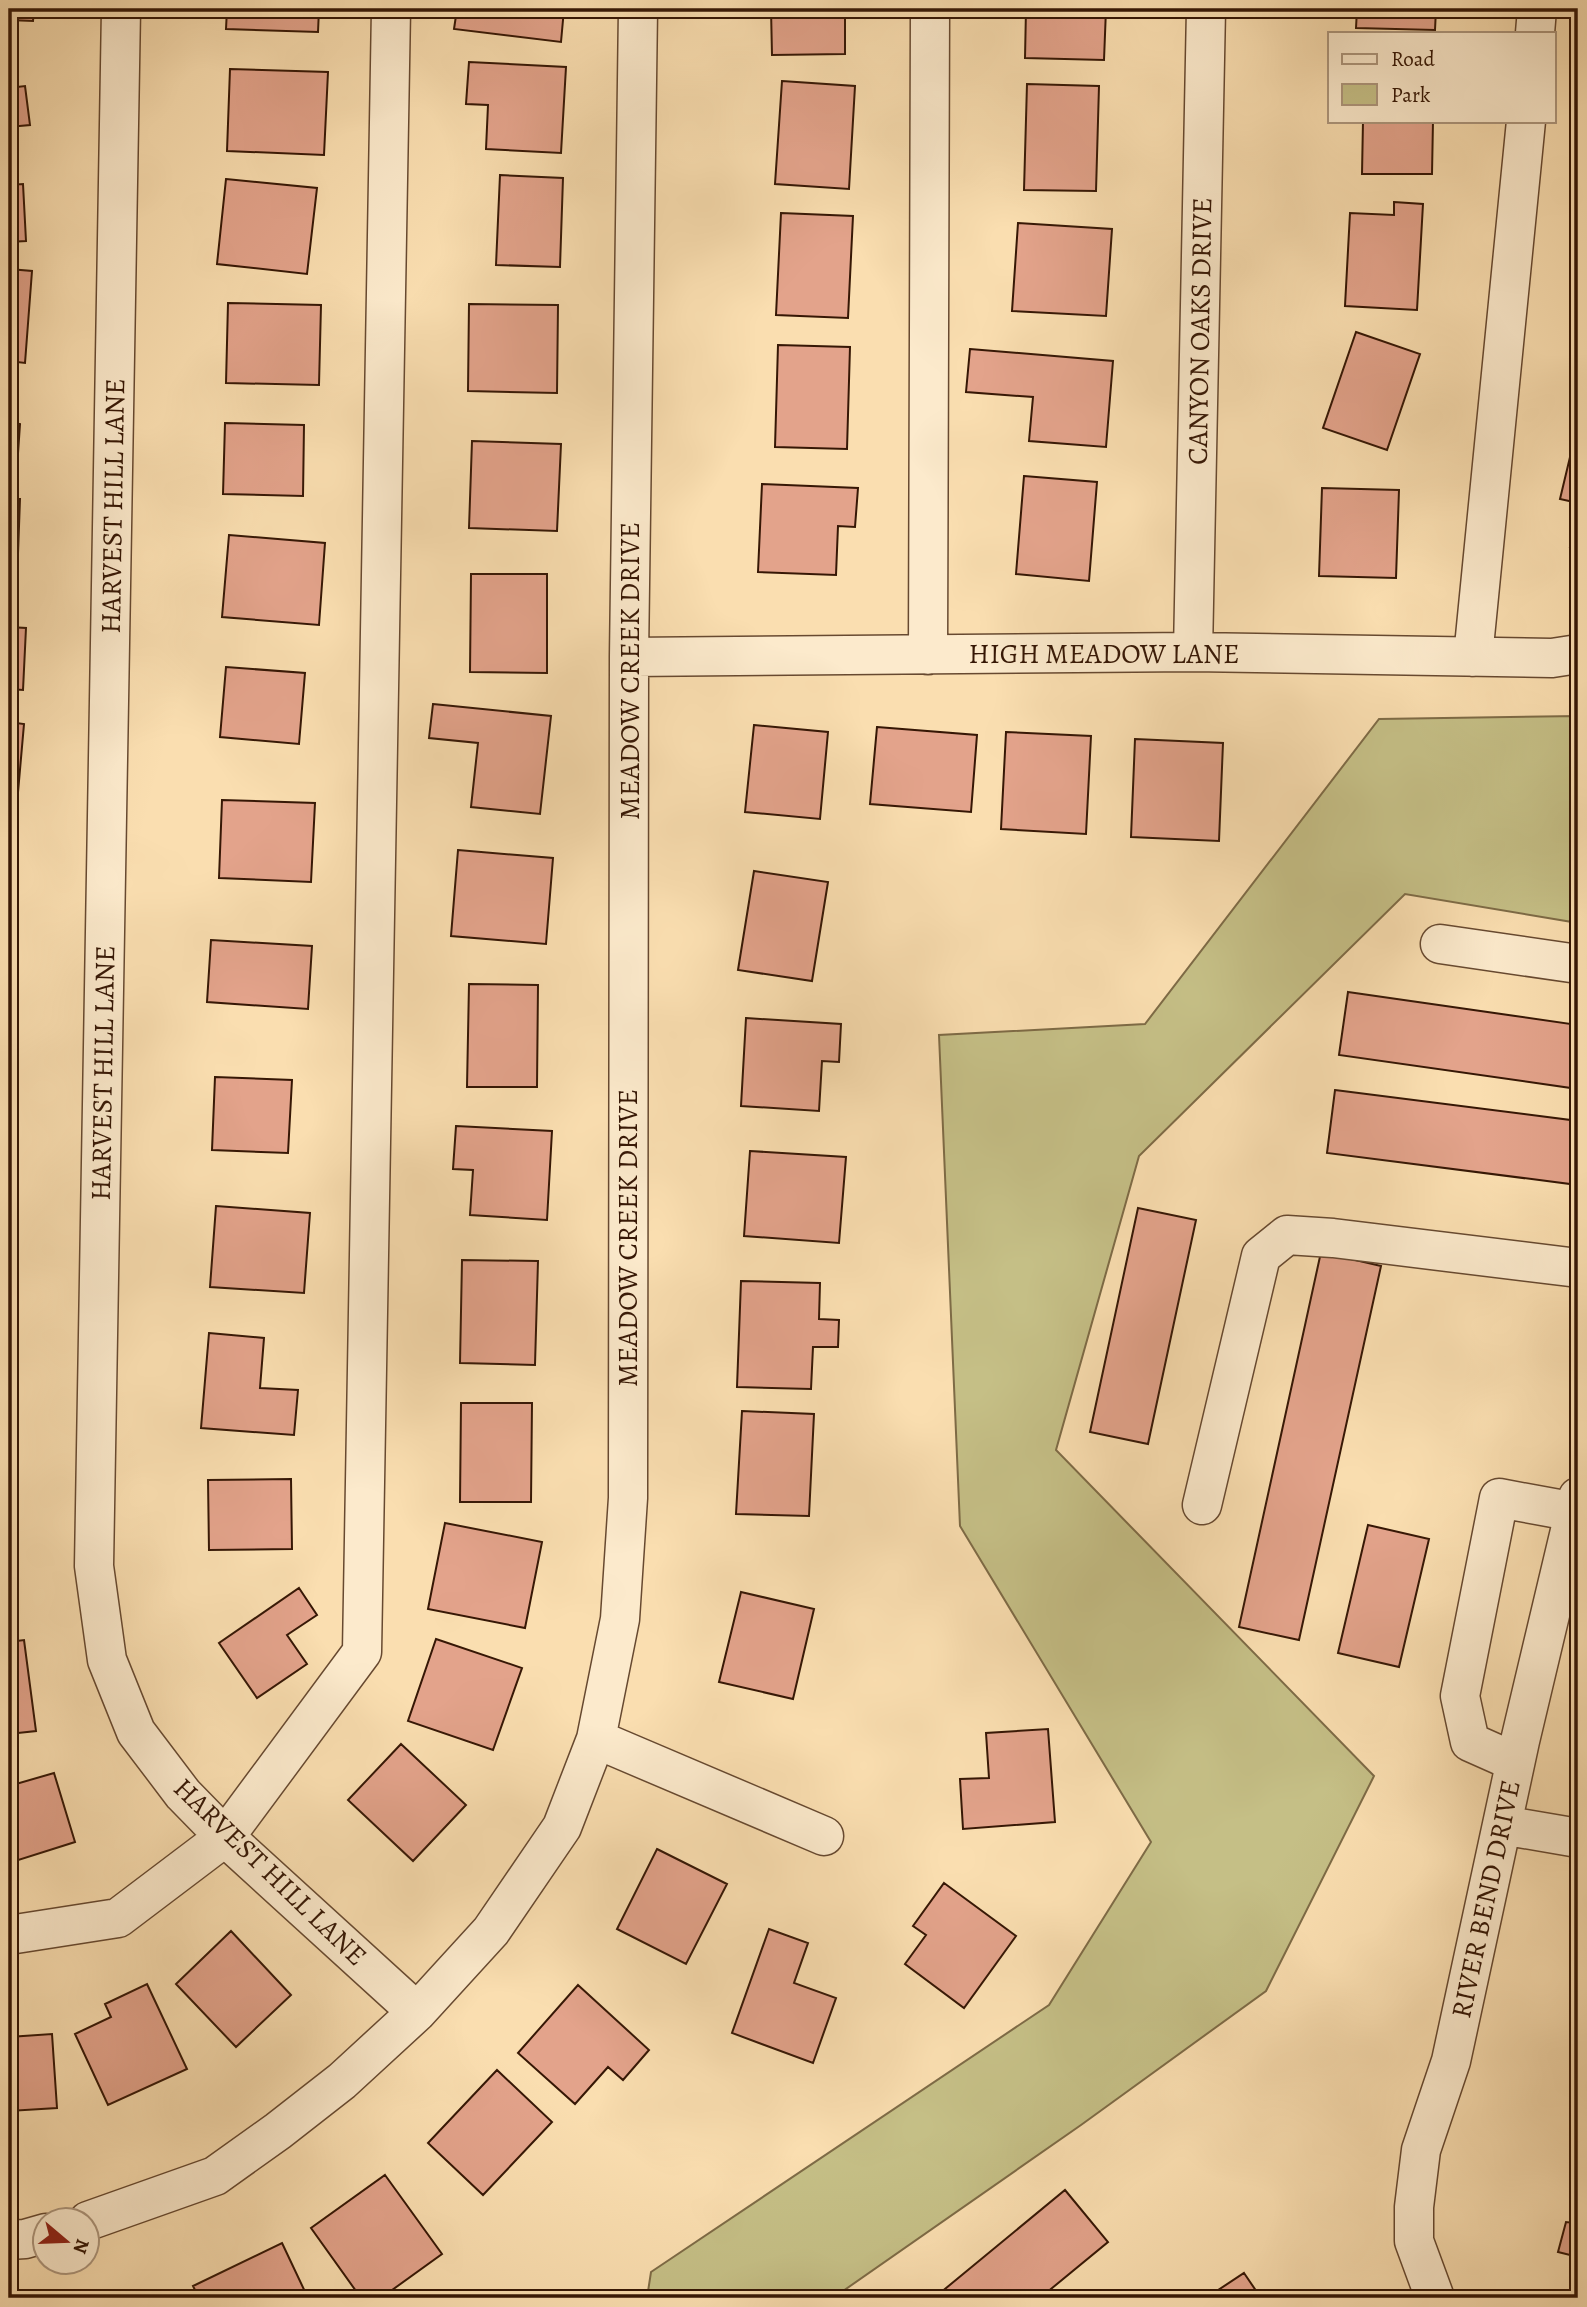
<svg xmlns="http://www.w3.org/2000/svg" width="1587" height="2307" font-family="Alegreya,serif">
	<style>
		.green { fill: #c5bf86; stroke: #7e6b46; stroke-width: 2 }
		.building { fill: #e3a38b; stroke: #361705; stroke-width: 2 }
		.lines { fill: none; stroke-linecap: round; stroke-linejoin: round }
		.minor-casing { stroke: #674930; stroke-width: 41 }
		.minor { stroke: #fceacc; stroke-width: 38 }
		.labels { text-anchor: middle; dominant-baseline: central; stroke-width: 5; stroke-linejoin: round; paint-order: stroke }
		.street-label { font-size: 28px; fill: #361705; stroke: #fceacc }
	</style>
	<rect width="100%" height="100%" fill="#fadeb0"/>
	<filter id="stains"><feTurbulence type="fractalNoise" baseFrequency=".00286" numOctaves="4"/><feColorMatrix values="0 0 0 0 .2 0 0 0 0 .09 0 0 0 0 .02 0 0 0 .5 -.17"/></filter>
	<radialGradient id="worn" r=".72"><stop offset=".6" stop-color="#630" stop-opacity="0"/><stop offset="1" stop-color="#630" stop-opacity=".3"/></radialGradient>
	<!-- green -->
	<path class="green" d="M1578 716V923L1405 894 1139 1156 1056 1450 1374 1776 1266 1991 1081 2125 833 2298H647L651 2272 1049 2005 1151 1842 960 1526 939 1035 1145 1024 1379 719Z"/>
	<!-- building -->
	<path class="building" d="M9 9H34L33 21 9 20Z
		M227 9H319L318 32 226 29Z
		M457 9H564L561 42 454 29Z
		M771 9H864V15H845V54L772 55Z
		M1026 9H1106L1104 60 1025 58Z
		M1357 9H1436L1435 30 1356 28Z
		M469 62 566 67 561 153 486 149 488 105 466 104Z
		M230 69 328 72 324 155 227 151Z
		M782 81 855 86 849 189 775 184Z
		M1027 84 1099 86 1096 191 1024 190Z
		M25 86 30 125 9 127V88Z
		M1363 121H1433L1432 174H1362Z
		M500 175 563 178 560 267 496 265Z
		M226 179 317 188 307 274 217 264Z
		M23 184 26 241 9 242V185Z
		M1394 202 1423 204 1417 310 1345 306 1350 213 1394 215Z
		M781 213 853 216 848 318 776 315Z
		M1018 223 1112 229 1106 316 1012 311Z
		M9 269 32 271 25 363 9 361Z
		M228 303 321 305 319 385 226 383Z
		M469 304 558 305 557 393 468 391Z
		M1356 332 1420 354 1387 450 1323 428Z
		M778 345 850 347 847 449 775 447Z
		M970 349 1113 361 1106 447 1029 441 1033 397 966 392Z
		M9 422 20 424 17 468 9 467Z
		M225 423 304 425 303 496 223 494Z
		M472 441 561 444 557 531 469 528Z
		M1570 457 1578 458V503L1560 499Z
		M1024 476 1097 482 1089 581 1016 574Z
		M762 484 858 488 855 527 838 526 836 575 758 572Z
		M1322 488 1399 490 1396 578 1319 576Z
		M9 499H20L17 581H9Z
		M1578 514V549L1570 547Z
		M229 535 325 543 319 625 222 617Z
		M471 574H547V673L470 672Z
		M9 627 26 628 23 690 9 689Z
		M226 667 305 673 299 744 220 737Z
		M433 704 551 716 540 814 471 807 478 743 429 738Z
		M9 722 24 724 16 815H9Z
		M754 725 828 732 820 819 745 812Z
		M877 727 977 735 971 812 870 804Z
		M1006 732 1091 736 1086 834 1001 829Z
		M1135 739 1223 743 1219 841 1131 837Z
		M222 800 315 803 311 882 219 878Z
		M458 850 553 858 546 944 451 936Z
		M754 871 828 882 812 981 738 970Z
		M9 878H15L12 920H9Z
		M211 940 312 946 308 1009 207 1002Z
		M9 962 18 963 12 1054 9 1053Z
		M469 984 538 985 537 1087H467Z
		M1348 992 1578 1025V1089L1339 1055Z
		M746 1018 841 1024 839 1062 822 1061 819 1111 741 1106Z
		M215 1077 292 1080 288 1153 212 1150Z
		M1335 1090 1578 1121V1185L1327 1153Z
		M456 1126 552 1131 547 1220 470 1215 473 1170 453 1169Z
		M750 1151 846 1157 839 1243 744 1236Z
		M216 1206 310 1213 304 1293 210 1287Z
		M1138 1208 1196 1220 1148 1444 1090 1432Z
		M1321 1252 1381 1266 1299 1640 1239 1627Z
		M462 1260 538 1261 535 1365 460 1363Z
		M741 1281 820 1283 819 1319 839 1320 838 1347H813L811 1389 737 1387Z
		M209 1333 264 1338 260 1388 298 1390 294 1435 201 1428Z
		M9 1383 14 1384 9 1422Z
		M461 1403H532L531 1502H460Z
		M742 1411 814 1414 809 1516 736 1514Z
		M291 1479 292 1549 209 1550 208 1480Z
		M445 1523 542 1542 525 1628 428 1609Z
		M1368 1525 1429 1539 1399 1667 1338 1653Z
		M9 1526H15L14 1591H9Z
		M299 1588 317 1615 287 1635 307 1664 257 1698 219 1643Z
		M741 1592 814 1609 793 1699 719 1682Z
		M436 1639 522 1668 493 1750 408 1721Z
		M24 1640 36 1731 9 1734V1642Z
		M1048 1729 1055 1822 963 1829 960 1779 989 1778 986 1733Z
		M401 1744 466 1805 413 1861 348 1800Z
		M54 1773 75 1842 9 1863V1786Z
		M657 1849 727 1884 686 1964 617 1929Z
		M944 1883 1016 1936 964 2008 905 1964 926 1935 913 1926Z
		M769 1929 808 1943 794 1983 836 1998 813 2063 732 2033Z
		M231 1931 291 1995 236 2047 176 1984Z
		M147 1984 187 2069 108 2105 75 2034 111 2017 105 2004Z
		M578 1985 649 2050 623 2080 608 2067 575 2104 518 2053Z
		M52 2034 57 2108 9 2111V2037Z
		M497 2070 552 2122 483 2195 428 2143Z
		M385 2175 442 2254 381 2298H361L311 2228Z
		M1065 2190 1108 2242 1040 2298H934Z
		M1578 2205V2257L1558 2252 1566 2222 1574 2223Z
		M282 2243 308 2298H199L193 2286Z
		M1244 2273 1261 2298H1206Z"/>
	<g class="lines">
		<!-- minor casing -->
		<g class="minor-casing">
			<path id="minor" d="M121 9 94 1566 107 1660 136 1732 183 1794 225 1837 417 2012
				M1535 33 1537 9
				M1193 652 1206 9
				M928 655 930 9
				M629 657 1193 652 1552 658 1578 654
				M1473 657 1526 121
				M1440 944 1578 964
				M1202 1505 1261 1256 1287 1235 1333 1238 1578 1268
				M596 1739 824 1836
				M1515 1762 1470 1742 1460 1696 1499 1498 1575 1512
				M1502 1825 1578 1838
				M9 1935 118 1918 225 1837 362 1652 391 9
				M88 2221 215 2176 278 2131 342 2081 417 2012 491 1931 562 1827 596 1739 620 1619 628 1498 629 657 638 9
				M9 2240 25 2239 46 2233
				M1435 2298 1414 2241V2207L1421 2150 1451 2061 1520 1741 1578 1497"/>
		</g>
		<!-- minor -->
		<use href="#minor" class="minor"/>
	</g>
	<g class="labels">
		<!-- street labels -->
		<g class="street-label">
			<text transform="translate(1200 331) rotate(-89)">CANYON OAKS DRIVE</text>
			<text transform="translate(113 506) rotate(-89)">HARVEST HILL LANE</text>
			<text x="1104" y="654">HIGH MEADOW LANE</text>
			<text transform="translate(630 671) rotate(-90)">MEADOW CREEK DRIVE</text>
			<text transform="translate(103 1073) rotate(-89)">HARVEST HILL LANE</text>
			<text transform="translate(628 1238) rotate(-90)">MEADOW CREEK DRIVE</text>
			<text transform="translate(270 1872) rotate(44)">HARVEST HILL LANE</text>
			<text transform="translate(1486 1899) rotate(-78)">RIVER BEND DRIVE</text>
		</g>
	</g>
	<!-- margin -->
	<rect width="1587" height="2307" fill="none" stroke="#fadeb0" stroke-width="35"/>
	<rect x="10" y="10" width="1566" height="2286" fill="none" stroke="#361705" stroke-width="3.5"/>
	<rect x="18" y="18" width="1552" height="2272" fill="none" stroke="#361705" stroke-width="2"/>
	<!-- legend -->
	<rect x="1328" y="32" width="228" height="91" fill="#fceacc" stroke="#ad967c" stroke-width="2"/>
	<rect x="1342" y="54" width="35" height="10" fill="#fceacc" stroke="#ad967c" stroke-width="2"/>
	<text x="1391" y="66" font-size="21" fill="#361705">Road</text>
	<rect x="1342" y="84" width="35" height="21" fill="#c5bf86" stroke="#ad967c" stroke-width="2"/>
	<text x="1391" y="102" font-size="21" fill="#361705">Park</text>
	<!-- north arrow -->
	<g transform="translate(66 2241) rotate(109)"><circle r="33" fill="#fceacc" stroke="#ad967c" stroke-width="2"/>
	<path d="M0-5L12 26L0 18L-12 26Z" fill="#8f2418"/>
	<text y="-10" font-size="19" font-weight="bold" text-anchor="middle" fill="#361705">N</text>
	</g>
	<rect width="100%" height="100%" filter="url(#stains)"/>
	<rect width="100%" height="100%" fill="url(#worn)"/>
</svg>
